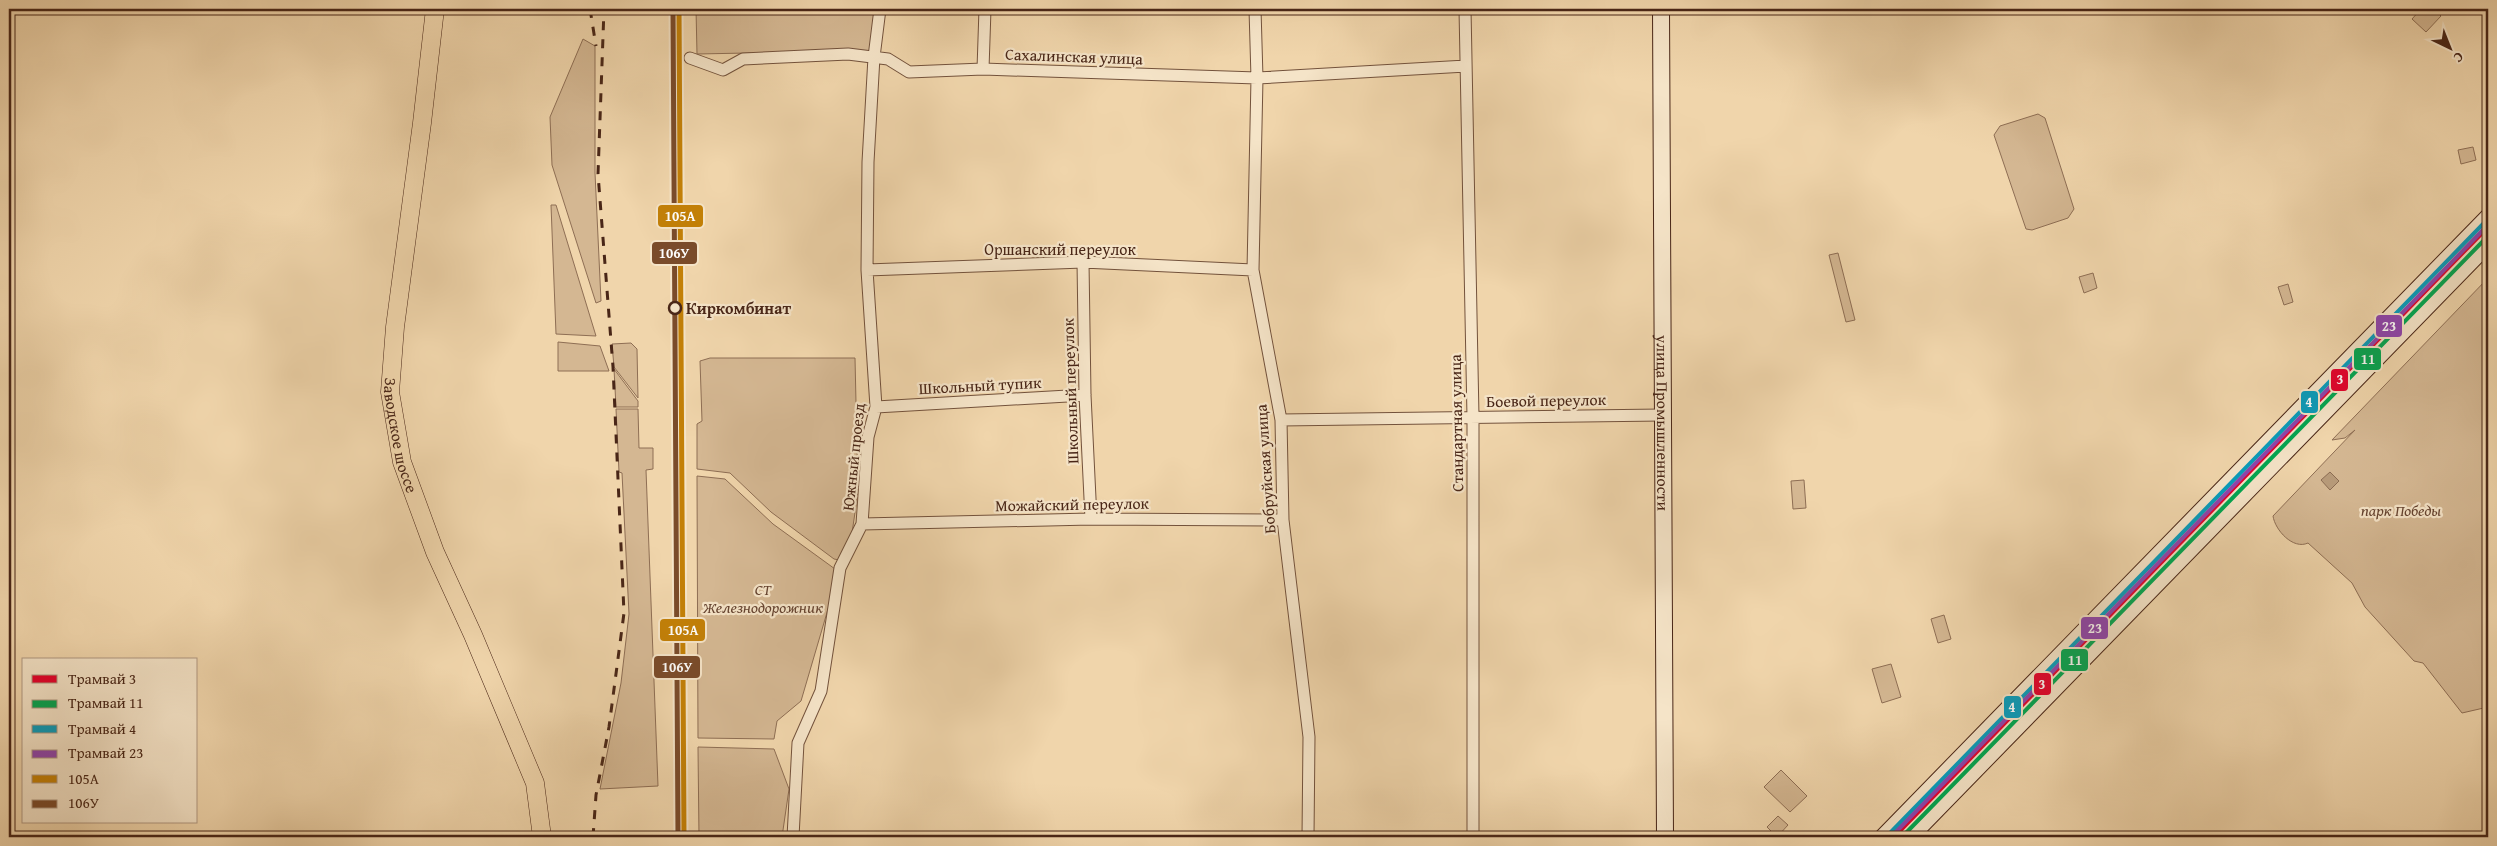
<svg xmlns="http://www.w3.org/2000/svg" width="2497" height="846" font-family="'Gentium Book Plus',serif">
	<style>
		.green { fill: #d4b792; stroke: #8e6e54 }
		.water { fill: #b79a79; stroke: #8b6c52 }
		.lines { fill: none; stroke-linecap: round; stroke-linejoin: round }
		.street-casing { stroke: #73523c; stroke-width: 13 }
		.secondary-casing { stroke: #492617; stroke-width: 18 }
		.primary-casing { stroke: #492617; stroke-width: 19 }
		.street { stroke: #f5e4c8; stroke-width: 11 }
		.secondary { stroke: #f5e4c8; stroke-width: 16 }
		.primary { stroke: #f0d5ab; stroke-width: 18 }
		.rail { stroke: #492617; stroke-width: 3; stroke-dasharray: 9 9; stroke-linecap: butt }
		.rail-1-casing { stroke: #f5e4c8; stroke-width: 9 }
		.rail-2-casing { stroke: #f5e4c8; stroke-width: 9 }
		.rail-1 { stroke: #c38007; stroke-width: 5 }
		.rail-2 { stroke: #7a4b2a; stroke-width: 5 }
		.tram-1-casing { stroke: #f5e4c8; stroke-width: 8 }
		.tram-2-casing { stroke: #f5e4c8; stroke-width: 8 }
		.tram-3-casing { stroke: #f5e4c8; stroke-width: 8 }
		.tram-4-casing { stroke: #f5e4c8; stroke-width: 8 }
		.tram-1 { stroke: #e4002b; stroke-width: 4 }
		.tram-2 { stroke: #00a651; stroke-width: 4 }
		.tram-3 { stroke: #079cbc; stroke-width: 4 }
		.tram-4 { stroke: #8e44ad; stroke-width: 4 }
		.stop-dot { fill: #f5e4c8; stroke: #492617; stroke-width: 2.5 }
		.labels { text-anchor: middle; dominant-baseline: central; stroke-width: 4.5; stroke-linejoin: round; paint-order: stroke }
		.street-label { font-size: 16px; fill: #492617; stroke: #f5e4c8 }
		.stop-label { font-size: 16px; font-weight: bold; fill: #492617; stroke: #f5e4c8; text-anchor: start }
		.park-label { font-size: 16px; font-style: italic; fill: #654330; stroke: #f5e4c8 }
		.line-badge { stroke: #f5e4c8; stroke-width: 2 }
		.badge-label { font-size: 14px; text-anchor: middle; font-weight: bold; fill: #fff }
	</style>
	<rect width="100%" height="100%" fill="#f0d5ab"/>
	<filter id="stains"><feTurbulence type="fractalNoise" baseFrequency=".004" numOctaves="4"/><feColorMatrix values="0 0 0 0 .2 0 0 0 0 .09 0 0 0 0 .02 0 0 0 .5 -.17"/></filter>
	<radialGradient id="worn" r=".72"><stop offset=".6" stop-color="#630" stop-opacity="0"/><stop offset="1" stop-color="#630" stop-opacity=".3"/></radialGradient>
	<!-- green -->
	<path class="green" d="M696 9H874L872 53 849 51 697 54Z
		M2421 9H2434L2441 16 2426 32 2412 19Z
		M583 39 595 46V173L601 301 596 303 552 165 550 117Z
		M2038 114 2045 118 2074 209 2068 218 2032 230 2026 229 1994 135 2000 126Z
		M2473 147 2476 160 2461 164 2458 150Z
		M551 205H556L596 336 556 334Z
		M1838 253 1855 320 1846 322 1829 255Z
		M2093 273 2097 288 2084 293 2079 277Z
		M2488 278V707L2462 713 2423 663 2414 661 2365 607 2352 583 2308 543C2293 550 2275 530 2273 516L2355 430 2345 438 2332 440Z
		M2288 284 2293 302 2284 305 2278 287Z
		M558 342 600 346 609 371H558Z
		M631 343 637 349 638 398 614 367 612 344Z
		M710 358H855L858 492 852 533 839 560 834 559 771 512 730 473 697 469V424L702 421 700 361Z
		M614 369 638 401V407H616Z
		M616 409H638L639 448H653V469L646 470 658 786 600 789 621 683 629 614 622 473 619 472Z
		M697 476 725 479 773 524 835 569 833 592 801 701 777 721 774 739 698 738Z
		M1804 480 1806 508 1793 509 1791 481Z
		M1944 615 1951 639 1938 643 1931 619Z
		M1891 664 1901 697 1882 703 1872 669Z
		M698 747 774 749 789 789 782 837H699Z
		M1781 770 1807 796 1790 812 1764 787Z
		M1778 816 1788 825 1777 837 1767 827Z"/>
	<!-- water -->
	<path class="water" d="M2330 472 2339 481 2330 490 2321 480Z"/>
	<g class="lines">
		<!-- street casing -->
		<g class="street-casing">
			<path id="street" d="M1255 9 1257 78 1253 270 1281 420 1283 520 1309 737 1308 837
				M1465 9 1473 417V837
				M690 58 723 70 743 59 848 54 888 59 909 72 983 69 1257 78 1466 66
				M983 69 985 9
				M1083 262 1085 395 1091 519
				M867 270 1083 262 1253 270
				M876 407 1085 395
				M1281 420 1662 415
				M862 524 1091 519 1283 520
				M793 837 798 743 821 691 840 568 862 524 868 437 876 407 867 270 868 162 874 57 880 9"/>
		</g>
		<!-- secondary casing -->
		<g class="secondary-casing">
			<g id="secondary">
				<path id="s1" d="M1661 9 1665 837"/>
				<path d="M1883 837 2488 217"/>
				<path d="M1910 837 2488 244"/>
			</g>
		</g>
		<!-- primary casing -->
		<g class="primary-casing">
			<g id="primary">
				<path id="s2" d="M435 9 422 123 395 327 390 392 402 462 435 552 473 635 535 783 542 837"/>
			</g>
		</g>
		<!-- street -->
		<use href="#street" class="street"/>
		<!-- secondary -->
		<use href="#secondary" class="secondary"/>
		<!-- primary -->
		<use href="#primary" class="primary"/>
		<!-- rail -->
		<path class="rail" d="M590 9 596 46
			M593 837 596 795 609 727 624 613 613 367 598 174 604 9"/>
		<!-- rail-1 casing -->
		<g class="rail-1-casing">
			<path id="rail-1" d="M679 9 684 837"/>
		</g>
		<!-- rail-2 casing -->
		<g class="rail-2-casing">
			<path id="rail-2" d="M673 9 678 837"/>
		</g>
		<!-- rail-1 -->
		<use href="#rail-1" class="rail-1"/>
		<!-- rail-2 -->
		<use href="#rail-2" class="rail-2"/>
		<!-- tram-1 casing -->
		<g class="tram-1-casing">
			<path id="tram-1" d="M1894 837 2488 227"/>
		</g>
		<!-- tram-2 casing -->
		<g class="tram-2-casing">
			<path id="tram-2" d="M1902 837 2488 236"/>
		</g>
		<!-- tram-3 casing -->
		<g class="tram-3-casing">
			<path id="tram-3" d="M1890 833 2484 223"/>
		</g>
		<!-- tram-4 casing -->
		<g class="tram-4-casing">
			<path id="tram-4" d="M1895 833 2484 229"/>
		</g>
		<!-- tram-1 -->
		<use href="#tram-1" class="tram-1"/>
		<!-- tram-2 -->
		<use href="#tram-2" class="tram-2"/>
		<!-- tram-3 -->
		<use href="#tram-3" class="tram-3"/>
		<!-- tram-4 -->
		<use href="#tram-4" class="tram-4"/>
	</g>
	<!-- markers -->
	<circle class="stop-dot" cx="675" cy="308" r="6"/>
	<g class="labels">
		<!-- street labels -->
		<g class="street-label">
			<text transform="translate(1074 56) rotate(2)">Сахалинская улица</text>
			<text x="1060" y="249">Оршанский переулок</text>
			<text transform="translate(980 385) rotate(-3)">Школьный тупик</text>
			<text transform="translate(1070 391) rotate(-92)">Школьный переулок</text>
			<text transform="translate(1546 400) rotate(-1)">Боевой переулок</text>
			<text transform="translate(1456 423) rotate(-91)">Стандартная улица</text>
			<text stroke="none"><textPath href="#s1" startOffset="414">улица Промышленности</textPath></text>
			<text stroke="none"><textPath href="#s2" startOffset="430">Заводское шоссе</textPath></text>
			<text transform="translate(853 457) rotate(-84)">Южный проезд</text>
			<text transform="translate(1265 469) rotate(-94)">Бобруйская улица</text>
			<text transform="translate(1072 504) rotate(-1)">Можайский переулок</text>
		</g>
		<!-- stop labels -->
		<g class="stop-label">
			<text x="686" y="308">Киркомбинат</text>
		</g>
		<!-- park labels -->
		<g class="park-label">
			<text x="2401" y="510">парк Победы</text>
			<text x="763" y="589">СТ<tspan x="763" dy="18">Железнодорожник</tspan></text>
		</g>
	</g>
	<g class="line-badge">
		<rect x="657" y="204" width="47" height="24" rx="5" fill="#c38007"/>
		<rect x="651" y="241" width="47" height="24" rx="5" fill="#7a4b2a"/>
		<rect x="2375" y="314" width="28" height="24" rx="5" fill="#8e44ad"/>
		<rect x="2353" y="347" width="29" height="24" rx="5" fill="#00a651"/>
		<rect x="2330" y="368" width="19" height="24" rx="5" fill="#e4002b"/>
		<rect x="2300" y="390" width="19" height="24" rx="5" fill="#079cbc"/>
		<rect x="2080" y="616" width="29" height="24" rx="5" fill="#8e44ad"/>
		<rect x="659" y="618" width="47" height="24" rx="5" fill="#c38007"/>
		<rect x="2060" y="648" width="29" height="24" rx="5" fill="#00a651"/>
		<rect x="653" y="655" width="48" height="24" rx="5" fill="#7a4b2a"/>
		<rect x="2033" y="672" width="19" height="24" rx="5" fill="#e4002b"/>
		<rect x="2003" y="695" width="19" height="24" rx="5" fill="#079cbc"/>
	</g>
	<g class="badge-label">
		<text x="680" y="221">105А</text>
		<text x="674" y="258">106У</text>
		<text x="2389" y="331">23</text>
		<text x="2368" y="364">11</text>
		<text x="2340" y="384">3</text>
		<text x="2309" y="407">4</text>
		<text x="2095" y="633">23</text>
		<text x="683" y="635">105А</text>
		<text x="2075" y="665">11</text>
		<text x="677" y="672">106У</text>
		<text x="2042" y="689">3</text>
		<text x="2012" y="712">4</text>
	</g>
	<!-- margin -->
	<rect width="2497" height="846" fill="none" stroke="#f0d5ab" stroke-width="30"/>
	<rect x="10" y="10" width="2477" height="826" fill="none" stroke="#492617" stroke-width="2.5"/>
	<rect x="15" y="15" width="2467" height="816" fill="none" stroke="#492617"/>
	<!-- legend -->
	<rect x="22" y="658" width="175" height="165" fill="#f5e4c8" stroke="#b09881"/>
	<rect x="32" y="675" width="25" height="8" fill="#e4002b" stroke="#b09881"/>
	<text x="68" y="684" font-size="15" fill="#492617">Трамвай 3</text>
	<rect x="32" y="700" width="25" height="8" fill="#00a651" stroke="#b09881"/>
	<text x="68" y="708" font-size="15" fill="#492617">Трамвай 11</text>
	<rect x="32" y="725" width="25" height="8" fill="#079cbc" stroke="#b09881"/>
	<text x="68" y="734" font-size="15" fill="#492617">Трамвай 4</text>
	<rect x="32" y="750" width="25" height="8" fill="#8e44ad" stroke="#b09881"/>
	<text x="68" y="758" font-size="15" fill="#492617">Трамвай 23</text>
	<rect x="32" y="775" width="25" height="8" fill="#c38007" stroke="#b09881"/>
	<text x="68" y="784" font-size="15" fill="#492617">105А</text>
	<rect x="32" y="800" width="25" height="8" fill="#7a4b2a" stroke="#b09881"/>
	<text x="68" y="808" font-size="15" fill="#492617">106У</text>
	<!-- north arrow -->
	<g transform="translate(2450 48) rotate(137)" stroke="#f5e4c8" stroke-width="4" paint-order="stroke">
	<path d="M0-4L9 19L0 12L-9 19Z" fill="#492617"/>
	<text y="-8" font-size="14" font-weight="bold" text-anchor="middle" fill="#492617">С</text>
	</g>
	<rect width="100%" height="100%" filter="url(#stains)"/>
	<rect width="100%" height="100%" fill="url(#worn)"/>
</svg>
